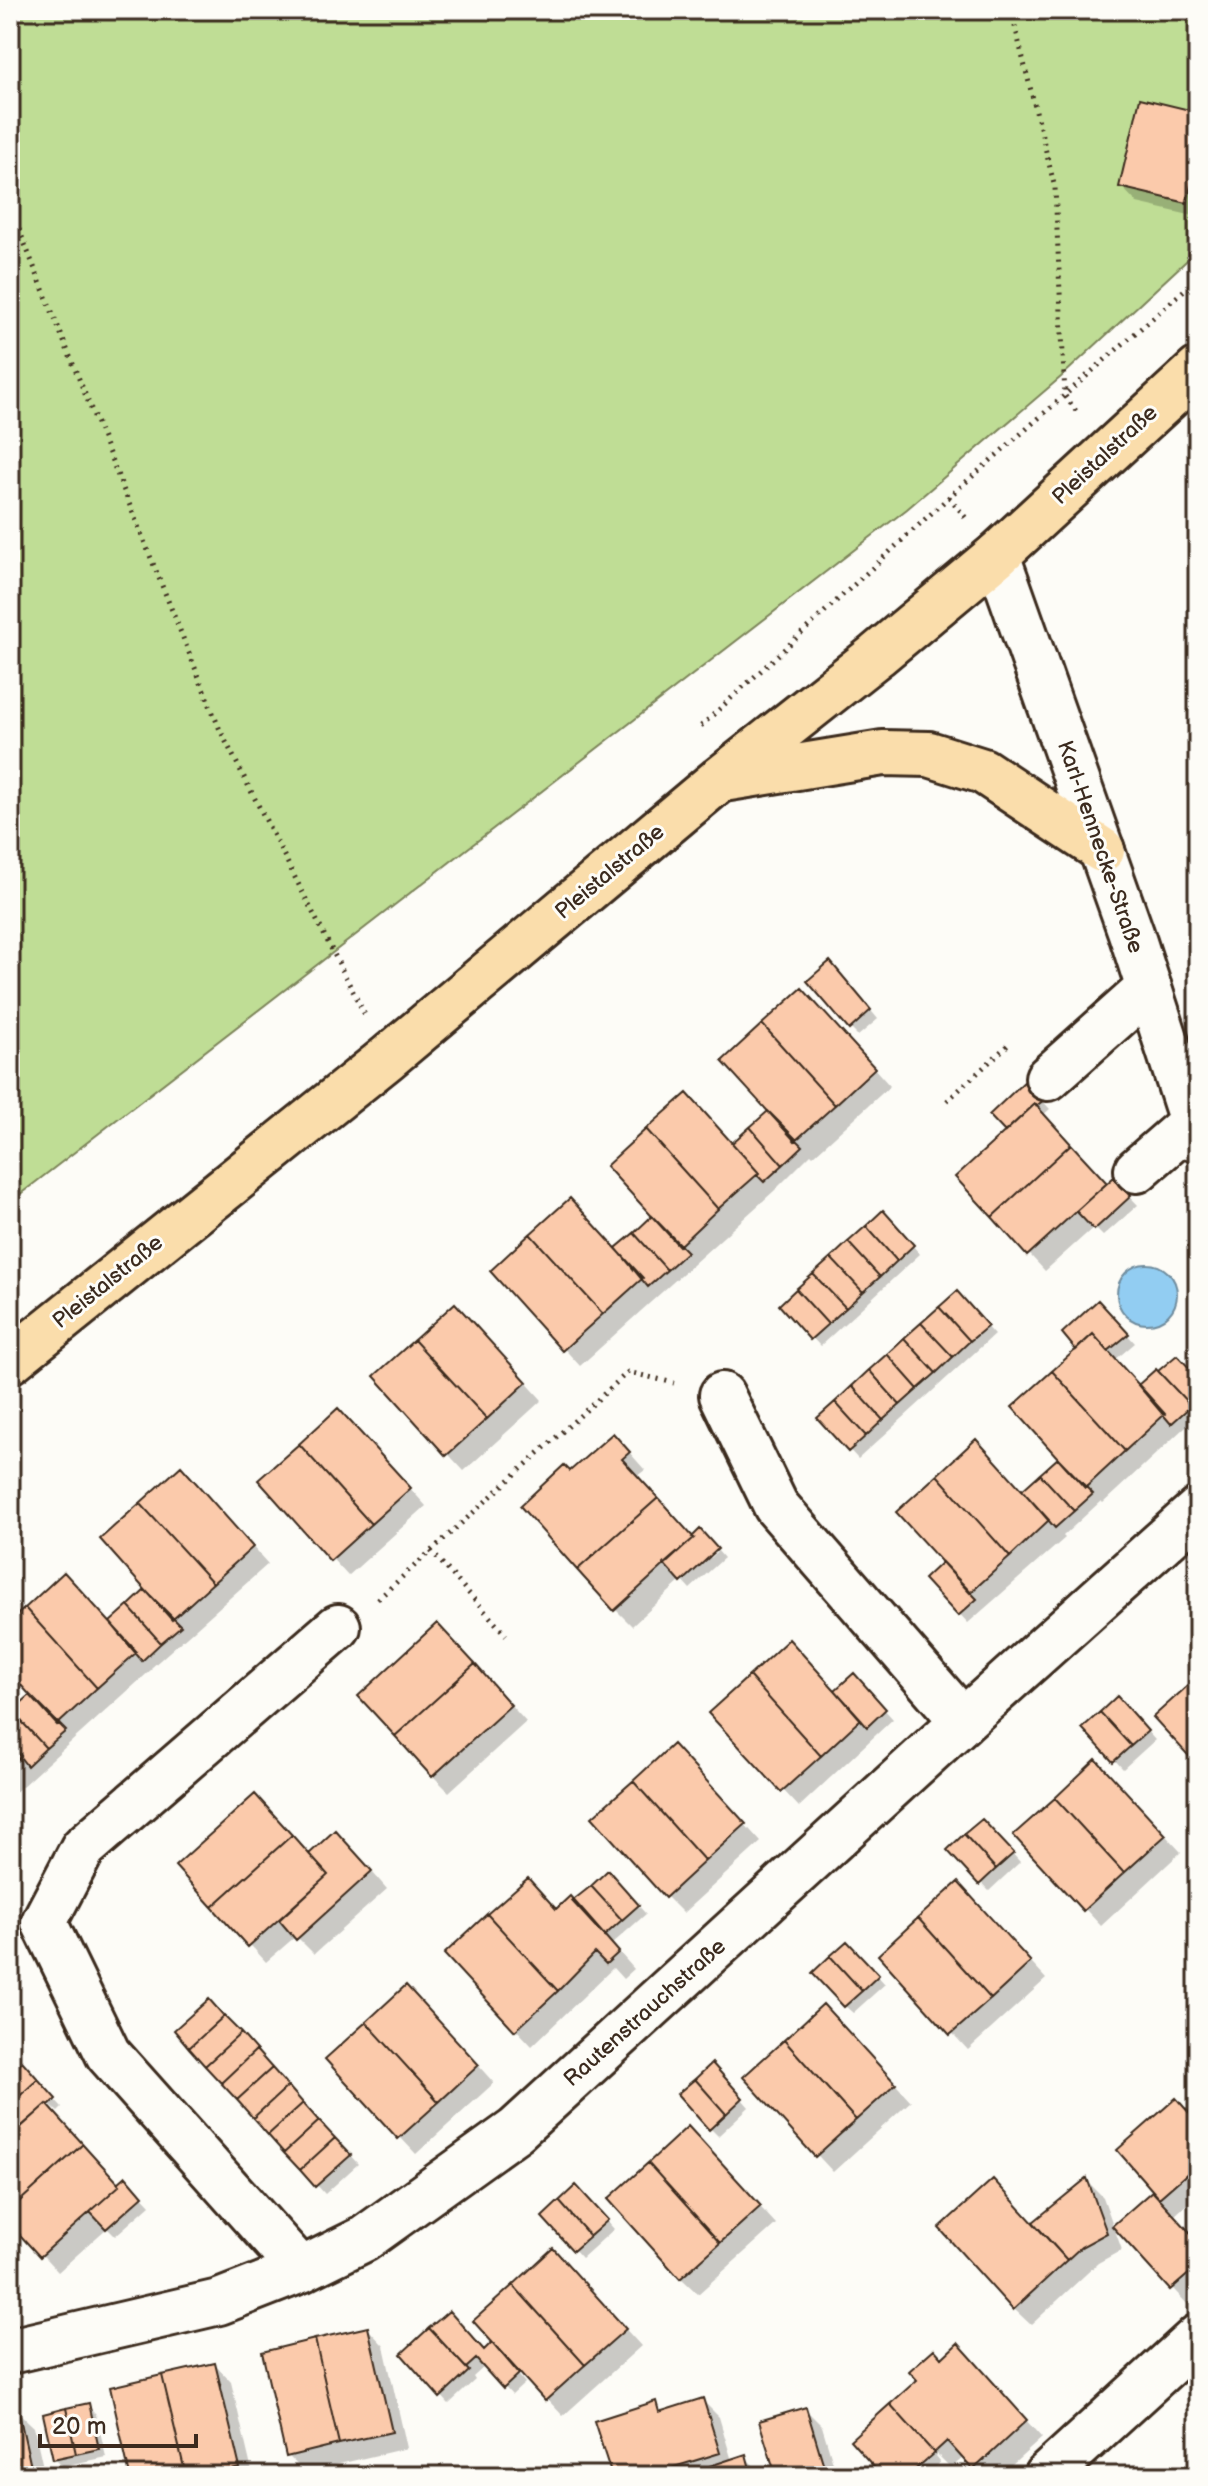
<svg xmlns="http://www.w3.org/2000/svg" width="1208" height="2486" font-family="'Balsamiq Sans',sans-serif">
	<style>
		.green { fill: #bfdd95; stroke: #7d845a; stroke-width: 2 }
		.water { fill: #92cdf2; stroke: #6f8c9d; stroke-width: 2 }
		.shadow { fill: #0003 }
		.building { fill: #fbcaab; stroke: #3b2a1e; stroke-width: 2 }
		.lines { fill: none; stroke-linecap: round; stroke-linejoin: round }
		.minor-casing { stroke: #3b2a1e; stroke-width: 50 }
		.major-casing { stroke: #3b2a1e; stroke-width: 50 }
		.path { stroke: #3b2a1e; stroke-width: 5; stroke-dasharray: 2 6; stroke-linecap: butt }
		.minor { stroke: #fdfcf7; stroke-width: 44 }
		.major { stroke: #faddab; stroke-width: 44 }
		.labels { text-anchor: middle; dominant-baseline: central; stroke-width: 6; stroke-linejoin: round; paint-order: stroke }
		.street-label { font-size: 22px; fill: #3b2a1e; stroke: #fdfcf7 }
	</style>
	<rect width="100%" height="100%" fill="#fdfcf7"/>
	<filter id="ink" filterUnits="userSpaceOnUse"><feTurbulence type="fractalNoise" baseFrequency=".0125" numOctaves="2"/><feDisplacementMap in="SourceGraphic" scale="16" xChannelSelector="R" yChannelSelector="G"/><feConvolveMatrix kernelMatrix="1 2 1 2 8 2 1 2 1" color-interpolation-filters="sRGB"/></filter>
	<g filter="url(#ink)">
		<!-- green -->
		<path class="green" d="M10 10H1198V250L1061 377 907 509 10 1202Z"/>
		<!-- water -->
		<path class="water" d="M1117 1294a30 30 0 1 1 60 0a30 30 0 1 1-60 0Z"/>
		<!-- shadow -->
		<path class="shadow" d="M1198 114V217L1137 203 1121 186Z
			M838 971 878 1019 858 1036 850 1028Z
			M819 1007 890 1086 813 1156 811 1154 774 1191 580 1366 493 1271 616 1250 770 1111Z
			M1026 1083 1050 1109 1043 1115 1107 1185 1114 1180 1138 1205 1103 1236 1094 1227 1045 1271 958 1177 1008 1132Z
			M890 1220 920 1254 820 1346 782 1305Z
			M964 1302 994 1335 858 1459 820 1418Z
			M1106 1311 1135 1343 1115 1360 1139 1387 1177 1357 1198 1379V1415L1103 1503 1101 1501 1063 1536 1065 1538 968 1623 927 1579 1061 1458 1079 1350Z
			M471 1322 542 1400 464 1471 376 1376Z
			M355 1427 426 1506 348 1576 261 1481Z
			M629 1452 645 1470 637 1476 711 1558 718 1551 724 1558 690 1589 682 1580 632 1626 615 1609 570 1474Z
			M197 1485 268 1564 151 1668 152 1669 10 1797V1715L33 1695 10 1670V1624H111L145 1593 155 1602Z
			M454 1642 526 1722 449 1792 433 1776Z
			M854 1676 893 1719 799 1807 711 1713 836 1692Z
			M1125 1707 1155 1740 1123 1769 1085 1728Z
			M689 1763 761 1842 683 1913 666 1896Z
			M1112 1778 1181 1852 1101 1926 1016 1835Z
			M990 1829 1020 1862 989 1891 950 1850Z
			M352 1849 387 1889 314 1954 296 1936 266 1962 178 1866 310 1856Z
			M616 1881 646 1914 612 1944 634 1969 623 1979 613 1968 532 2046 516 2029 574 1903Z
			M974 1901 1046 1979 968 2050 880 1955Z
			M855 1951 885 1984 853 2013 845 2006Z
			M423 2004 494 2083 416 2154 400 2137Z
			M217 2009 358 2164 325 2194 176 2030Z
			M839 2023 911 2101 833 2172 746 2078Z
			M10 2065 15 2070 29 2071 62 2108 58 2112 50 2105 48 2107 119 2185 133 2187 150 2205 115 2236 107 2228 58 2272 10 2220V2140L20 2131 10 2121Z
			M720 2074 749 2107 718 2136 710 2128Z
			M1198 2123V2194L1174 2216 1198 2242V2296L1188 2305 1115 2226 1155 2191Z
			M704 2146 776 2224 698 2294 681 2278Z
			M1087 2181 1103 2197 1122 2250 1098 2263 1031 2325 1014 2309 1033 2224Z
			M576 2188 614 2229 582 2258 545 2217Z
			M570 2268 641 2346 563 2416 518 2368 515 2371 525 2383 512 2395 485 2366 473 2377 475 2380 449 2404 404 2354H500Z
			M368 2329 384 2346 407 2448 305 2472 288 2456Z
			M942 2360 974 2362 1042 2438 1000 2476H982L964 2457 951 2468 937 2454 935 2456 940 2462 925 2476H885Z
			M215 2365 231 2382 253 2476H132Z
			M702 2400 719 2417 732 2461 745 2457 753 2465 757 2476H614L655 2404 664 2412Z
			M88 2406 96 2414 106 2457 63 2466 55 2458Z
			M805 2409 822 2426 837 2476H778Z
			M17 2411 34 2427 45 2476H10V2412Z"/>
		<!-- building -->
		<path class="building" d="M1140 98 1198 112V153L1187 203 1119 187Z
			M830 961 871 1010 849 1030 807 981Z
			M802 988 875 1068 835 1105 762 1024Z
			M762 1024 835 1105 795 1141 722 1061Z
			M1026 1080 1044 1100 1036 1106 1035 1104 1005 1132 989 1115Z
			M687 1093 759 1173 718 1209 646 1129Z
			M1035 1104 1071 1144 992 1217 955 1177Z
			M768 1111 803 1146 783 1165 750 1127Z
			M750 1127 783 1165 764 1182 757 1175 759 1173 732 1143Z
			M646 1129 718 1209 679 1246 606 1166Z
			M1071 1144 1107 1183 1027 1256 992 1217Z
			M1114 1177 1131 1196 1094 1230 1076 1211Z
			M570 1198 643 1278 603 1314 530 1234Z
			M883 1210 914 1245 897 1261 866 1226Z
			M652 1216 687 1252 667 1270 634 1233Z
			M866 1226 897 1261 880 1277 848 1242Z
			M634 1233 667 1270 648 1287 616 1248Z
			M530 1234 603 1314 562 1351 490 1271Z
			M848 1242 880 1277 863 1292 831 1258Z
			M831 1258 863 1292 846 1308 813 1274Z
			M813 1274 846 1308 828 1324 796 1289Z
			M796 1289 828 1324 810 1340 779 1305Z
			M957 1291 988 1326 970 1341 939 1307Z
			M1098 1300 1129 1334 1108 1351 1093 1334 1076 1350 1062 1333Z
			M455 1303 527 1382 487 1419 414 1340Z
			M939 1307 970 1341 953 1357 921 1323Z
			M921 1323 953 1357 936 1373 904 1338Z
			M1093 1334 1165 1414 1125 1451 1052 1371Z
			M904 1338 936 1373 918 1389 887 1354Z
			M414 1340 487 1419 446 1456 374 1376Z
			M887 1354 918 1389 900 1405 869 1370Z
			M1177 1355 1198 1377V1400L1191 1406 1158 1371Z
			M1156 1369 1191 1406 1171 1424 1138 1385Z
			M869 1370 900 1405 883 1420 852 1386Z
			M1052 1371 1125 1451 1085 1488 1012 1407Z
			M852 1386 883 1420 866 1436 835 1402Z
			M835 1402 866 1436 848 1452 817 1418Z
			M338 1408 411 1488 371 1524 299 1444Z
			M613 1433 630 1452 622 1459 658 1498 577 1570 520 1506 564 1465 570 1471Z
			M976 1439 1049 1520 1010 1557 937 1475Z
			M299 1444 371 1524 330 1561 258 1480Z
			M1058 1458 1093 1494 1074 1511 1040 1474Z
			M181 1466 253 1547 213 1583 140 1503Z
			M1040 1474 1074 1511 1055 1528 1022 1490Z
			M937 1475 1010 1557 970 1593 896 1512Z
			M658 1498 694 1538 614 1611 577 1570Z
			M140 1503 213 1583 172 1620 100 1539Z
			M700 1529 718 1549 681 1583 664 1564 694 1538 692 1537Z
			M942 1562 977 1599 958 1616 924 1579Z
			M64 1572 137 1652 97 1688 25 1608Z
			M145 1590 181 1626 161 1643 128 1606Z
			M128 1606 161 1643 142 1661 110 1622Z
			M25 1608 97 1688 57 1725 10 1673V1621Z
			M437 1623 475 1664 395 1736 358 1696Z
			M789 1639 861 1719 821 1756 749 1676Z
			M475 1664 511 1705 432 1777 395 1736Z
			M854 1673 886 1709 867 1727 835 1690Z
			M749 1676 821 1756 781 1792 708 1713Z
			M1194 1680 1198 1685V1766L1153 1717Z
			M30 1695 66 1731 46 1748 12 1711Z
			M1117 1696 1148 1731 1131 1746 1100 1712Z
			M12 1711 46 1748 27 1766 10 1744Z
			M1100 1712 1131 1746 1113 1762 1082 1728Z
			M10 1744 21 1756 10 1767Z
			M673 1744 746 1824 705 1861 633 1781Z
			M1096 1759 1166 1835 1124 1873 1055 1798Z
			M633 1781 705 1861 665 1898 592 1817Z
			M255 1794 292 1835 212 1907 175 1866Z
			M1055 1798 1124 1873 1083 1911 1013 1835Z
			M982 1819 1014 1853 996 1869 964 1834Z
			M335 1830 372 1871 296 1940 279 1920 328 1875 309 1854Z
			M964 1834 996 1869 979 1885 947 1850Z
			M292 1835 328 1875 248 1947 212 1907Z
			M608 1870 639 1905 622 1920 591 1886Z
			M528 1878 556 1909 570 1896 619 1952 606 1964 595 1953 558 1991 487 1914Z
			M958 1882 1031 1962 991 1999 918 1918Z
			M591 1886 622 1920 604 1936 572 1901Z
			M487 1914 558 1991 515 2031 444 1954Z
			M918 1918 991 1999 950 2035 878 1955Z
			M847 1941 879 1975 862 1991 830 1956Z
			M830 1956 862 1991 844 2007 812 1973Z
			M406 1985 479 2065 439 2102 366 2022Z
			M209 1999 224 2016 189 2048 174 2030Z
			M823 2004 896 2084 856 2120 784 2040Z
			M224 2016 241 2033 205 2066 189 2048Z
			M366 2022 439 2102 398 2139 325 2059Z
			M241 2033 256 2050 221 2083 205 2066Z
			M784 2040 856 2120 815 2157 743 2077Z
			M256 2050 272 2068 237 2100 221 2083Z
			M22 2061 38 2079 10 2105V2074Z
			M712 2063 743 2098 726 2114 695 2079Z
			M272 2068 288 2086 253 2118 237 2100Z
			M38 2079 56 2099 49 2106 47 2104 16 2131 10 2124V2105Z
			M695 2079 726 2114 709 2130 677 2094Z
			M288 2086 303 2103 268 2135 253 2118Z
			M1176 2098 1198 2123V2164L1159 2198 1117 2150Z
			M303 2103 319 2121 284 2153 268 2135Z
			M47 2104 83 2144 10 2210V2137Z
			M319 2121 335 2138 300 2170 284 2153Z
			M688 2126 761 2206 720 2243 648 2163Z
			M335 2138 351 2155 315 2187 300 2170Z
			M83 2144 120 2185 40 2257 10 2224V2210Z
			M648 2163 720 2243 680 2279 608 2199Z
			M126 2176 143 2196 106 2229 90 2212 120 2185 118 2183Z
			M1087 2178 1107 2233 1081 2247 1067 2260 1033 2222Z
			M993 2179 1067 2260 1013 2310 939 2228Z
			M576 2185 608 2220 590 2236 559 2201Z
			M1152 2191 1198 2241V2266L1170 2290 1112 2226Z
			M559 2201 590 2236 573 2251 542 2217Z
			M553 2248 626 2329 585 2365 513 2285Z
			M513 2285 585 2365 545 2401 473 2321Z
			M449 2311 484 2350 492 2342 519 2374 503 2389 476 2359 466 2368 429 2328Z
			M368 2327 392 2432 339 2444 315 2339Z
			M429 2328 469 2371 440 2398 401 2354Z
			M315 2339 339 2444 286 2457 262 2352Z
			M958 2343 1027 2420 973 2470 947 2441 934 2453 890 2404 917 2380 909 2371 934 2349 942 2358Z
			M215 2363 240 2468 205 2476H186L162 2375Z
			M162 2375 186 2476H130L110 2387Z
			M703 2398 720 2453 661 2471 662 2476H612L594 2421 656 2401 659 2412Z
			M89 2403 99 2449 76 2454 66 2408Z
			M890 2404 934 2453 908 2476H882L850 2440Z
			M806 2407 827 2476H776L759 2421Z
			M66 2408 76 2454 53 2459 43 2414Z
			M18 2409 33 2476H10V2410Z
			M746 2454 752 2476H713L710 2466Z"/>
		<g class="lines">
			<!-- minor casing -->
			<g class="minor-casing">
				<path id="minor" d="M997 555 1131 933 1198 1140
					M1048 1078 1149 988
					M1137 1170 1192 1122
					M963 1721 1198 1510
					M301 2270 108 2054 44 1922 83 1848 338 1627
					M10 2351 219 2302 301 2270 364 2239 516 2130 963 1721 776 1506 722 1395
					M1046 2476 1198 2337"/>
			</g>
			<!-- major casing -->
			<g class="major-casing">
				<path id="major" d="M723 779 883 753 929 754 983 771 1102 850
					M10 1361 386 1059 720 779 877 655 997 555 1198 370"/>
			</g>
			<!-- path -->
			<path class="path" d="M1011 10 1055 188 1065 396 1079 415
				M10 207 220 730 365 1015
				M949 497 966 518
				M701 726 949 497 1198 278
				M947 1101 1009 1044
				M431 1551 506 1635
				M378 1599 628 1372 674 1383"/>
			<!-- minor -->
			<use href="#minor" class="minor"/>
			<!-- major -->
			<use href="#major" class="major"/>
		</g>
	</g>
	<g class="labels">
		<!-- street labels -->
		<g class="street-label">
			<text transform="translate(1105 455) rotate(-43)">Pleistalstraße</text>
			<text transform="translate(1100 847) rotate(71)">Karl-Hennecke-Straße</text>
			<text transform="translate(610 872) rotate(-40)">Pleistalstraße</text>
			<text transform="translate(108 1282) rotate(-39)">Pleistalstraße</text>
			<text transform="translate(645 2013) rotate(-42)">Rautenstrauchstraße</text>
		</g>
	</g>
	<!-- margin -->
	<rect width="1208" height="2486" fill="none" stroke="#fdfcf7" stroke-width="40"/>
	<rect x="20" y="20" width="1168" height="2446" fill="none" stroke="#3b2a1e" stroke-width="3" filter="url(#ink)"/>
	<!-- scale -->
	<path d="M40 2434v12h156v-12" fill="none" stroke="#3b2a1e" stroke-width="4"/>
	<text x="52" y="2434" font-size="24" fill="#3b2a1e" stroke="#fdfcf7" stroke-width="6" paint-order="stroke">20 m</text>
</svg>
